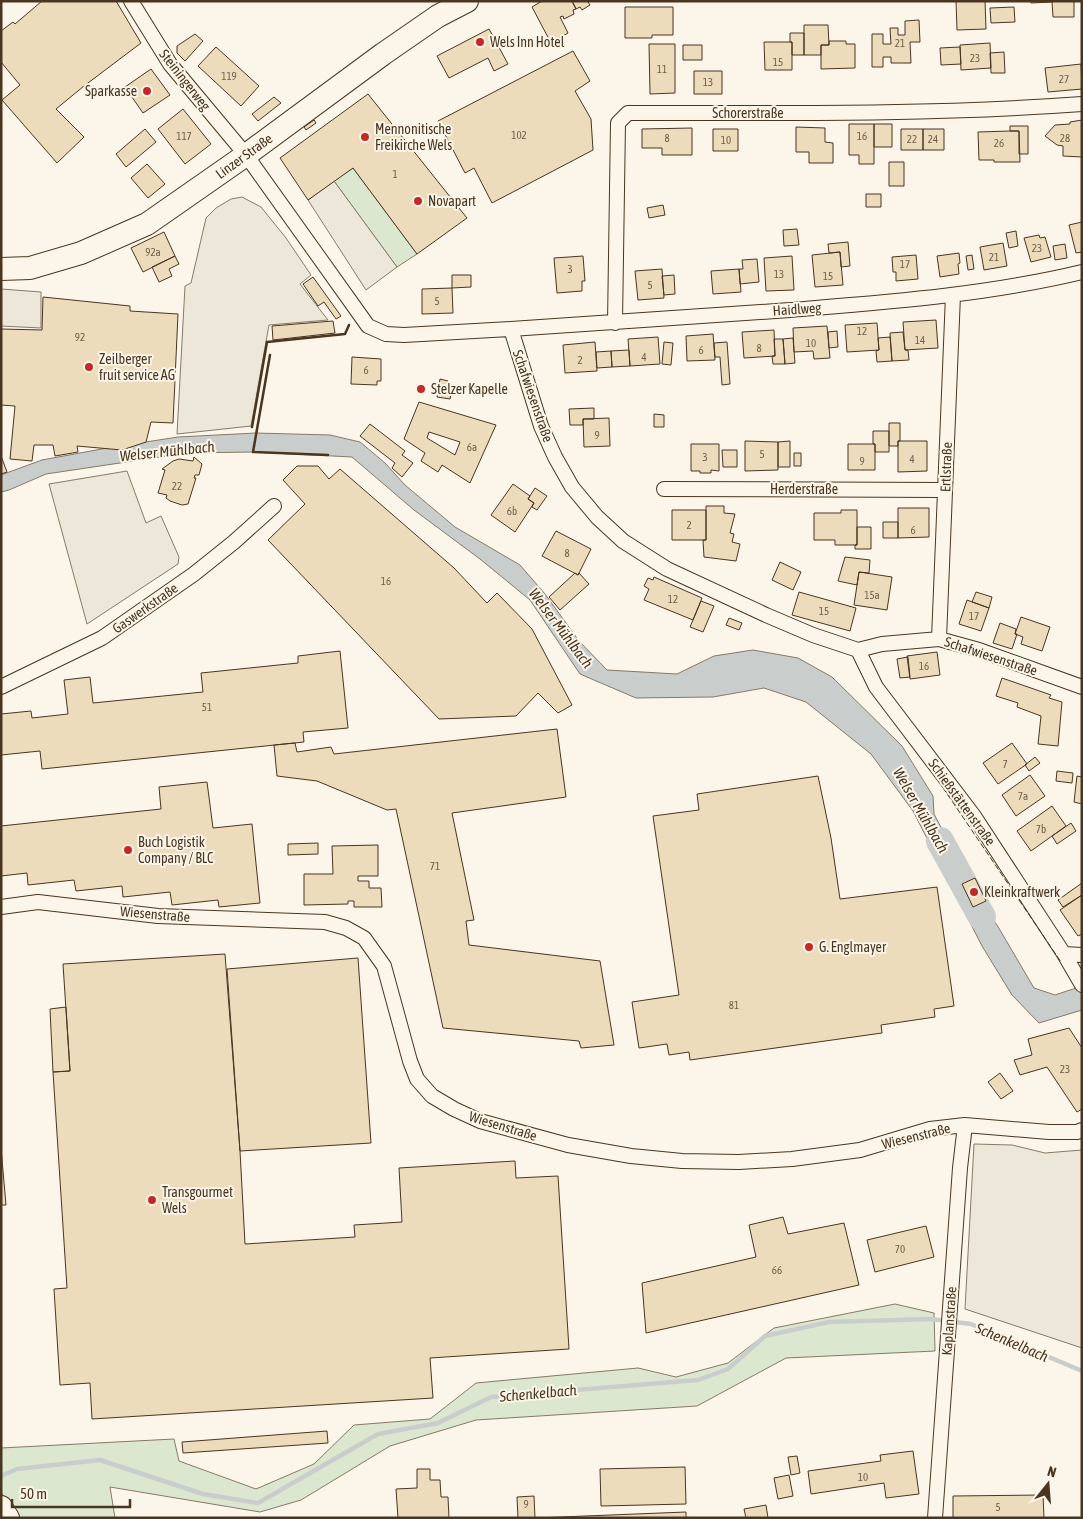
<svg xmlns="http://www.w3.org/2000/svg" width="1083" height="1519" font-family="'Asap Condensed',sans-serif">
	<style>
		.green { fill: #dce7d0; stroke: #887966 }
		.parking { fill: #ede7d9; stroke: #887966 }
		.water { fill: #c9cecd; stroke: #887966 }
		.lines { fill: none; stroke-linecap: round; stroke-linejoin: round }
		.stream { stroke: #c9cecd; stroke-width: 4.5 }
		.river { stroke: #c9cecd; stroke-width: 28 }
		.building { fill: #ecdcbc; stroke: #4a3520; fill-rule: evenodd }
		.street-casing { stroke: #4a3520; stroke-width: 16 }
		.primary-casing { stroke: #4a3520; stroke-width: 24 }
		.street { stroke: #fbf6e9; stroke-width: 14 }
		.primary { stroke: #fbf6e9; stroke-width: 22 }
		.fence { stroke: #4a3520; stroke-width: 1; stroke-dasharray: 6 2.5; stroke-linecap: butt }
		.wall { stroke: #4a3520; stroke-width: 2.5 }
		.poi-dot { fill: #c62828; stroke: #fbf6e9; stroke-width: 2 }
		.labels { text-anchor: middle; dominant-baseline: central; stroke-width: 4; stroke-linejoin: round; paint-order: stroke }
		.number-label { font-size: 11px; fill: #725f47 }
		.poi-label { font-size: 14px; fill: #4a3520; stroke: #fbf6e9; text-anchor: start }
		.street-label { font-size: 14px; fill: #4a3520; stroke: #fbf6e9 }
		.water-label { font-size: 15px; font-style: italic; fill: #4a3520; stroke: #fbf6e9 }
	</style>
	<rect width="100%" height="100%" fill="#fbf6e9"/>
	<!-- green -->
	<path class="green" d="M353 168 417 254 397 267 334 181Z
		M895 1304 934 1313 935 1351 786 1358 697 1406 476 1420 390 1446 301 1500 260 1512 110 1487 115 1518H17L1 1492V1448L174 1439 179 1461 256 1489 314 1464 354 1425 430 1419 476 1383 638 1368 676 1377 728 1363 774 1328Z"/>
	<!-- parking -->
	<path class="parking" d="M334 181 397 267 366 290 308 200Z
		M242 197 261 207 286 238 311 275 300 284 328 320 269 325 251 426 177 434 185 286 191 283 206 218 216 208 231 199Z
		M1 289 41 292V328L1 326Z
		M127 471 146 523 161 516 179 557 178 564 87 624 49 484Z
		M974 1144 1012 1145 1045 1153 1082 1150V1348L965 1309Z"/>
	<!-- water -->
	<path class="water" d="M256 433 330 435 360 442 385 463 405 485 455 527 520 565 545 594 579 641 607 670 677 674 714 656 753 650 798 658 832 677 902 746 933 796 934 814 964 871 958 874 975 906 984 908 997 925 1034 988 1055 995 1082 986V1010L1039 1023 1012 995 982 946 913 811 871 754 806 702 764 688 713 697 636 698 580 674 530 600 480 559 414 510 352 457 253 452 187 453 46 474 9 490 1 492V475L42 460 107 448 178 437Z"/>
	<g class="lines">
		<!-- stream -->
		<path class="stream" d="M1 1476 17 1469 100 1460 203 1494 258 1503 378 1434 438 1423 491 1397 698 1380 728 1369 765 1336 829 1322 931 1319 971 1324 1082 1371"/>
		<!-- river -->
		<path class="river" d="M940 841 982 917"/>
	</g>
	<!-- building -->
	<path class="building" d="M42 1H116L141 43 84 86 56 109 84 137 57 163 2 100 20 85 1 62V31L13 22 15 24Z
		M542 1H572L576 9 573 10 574 14 564 19 563 16 560 17 568 33 551 43 532 7Z
		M572 1H590L588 2 590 5 582 10 580 7 576 9Z
		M956 1H985L986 29 957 30Z
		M1031 1H1074V17H1053L1052 2 1031 3Z
		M625 7H673V35H652V38H625Z
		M1014 7 1015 22 991 23 990 8Z
		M919 20 920 42H910L911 63H891V57H883V67H872V34H883V44H891L890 28H898V35H905V21Z
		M804 25H828L829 45H821V55H804Z
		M489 29 508 64 494 71 488 58 449 78 437 56Z
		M790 33H804V55H792V42H790Z
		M195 34 203 41 185 61 177 53V46Z
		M829 41H846V44H855V68L821 69V45H829Z
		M764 42H792V70H765Z
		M990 43 991 68 961 70 960 45Z
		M649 44H675V93L650 94Z
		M683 45H702V60H683Z
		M216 47 259 86 241 106 198 66Z
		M960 47 961 64 941 65 940 48Z
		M573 51 590 81 575 91 591 119 593 150 492 203 474 168 465 173 438 121Z
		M1004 52 1005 73H991L990 53Z
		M1081 64 1082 89 1048 92 1045 68Z
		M151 69 170 95 143 113 125 87Z
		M694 71H722V94H694Z
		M368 94 467 218 417 254 353 168 308 200 280 158Z
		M274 97 281 103 258 121 252 114Z
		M183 109 211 144 185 164 158 129Z
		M314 120 316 123 306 130 304 127Z
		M1082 120V157L1063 156V146L1057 145 1045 136 1055 125 1070 124V122Z
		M849 124H874V164H859V155H849Z
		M874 124H892V147H874Z
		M1010 126H1028V154H1019V131H1010Z
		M796 127 825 128V142L833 143V163H809V152H796Z
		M692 128V155H662V148H642V129Z
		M145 129 156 142 126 167 116 154Z
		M713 129H738V151H713Z
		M901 129H923V150H901Z
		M923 129H944V150H923Z
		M1010 131H1019L1020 162H994V160H979L978 132Z
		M889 162H904V186H889Z
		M147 164 165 184 148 198 131 178Z
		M866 194H881V207H866Z
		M663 205 665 215 649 218 647 208Z
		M1082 222V252L1076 253 1069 225Z
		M797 229 799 245 784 246 783 230Z
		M1016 231 1018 246 1009 248 1006 233Z
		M164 232 175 256 143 272 131 248Z
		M1039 235 1040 238 1045 237 1051 257 1031 262 1024 238Z
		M848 242 850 266 841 267 840 252 829 253 828 244Z
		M1003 243 1007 266 984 270 980 247Z
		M1065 244 1067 258 1055 260 1053 246Z
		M840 252 843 285 815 287 812 255Z
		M959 253 960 263 958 264 959 274 940 277 937 256Z
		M916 255 918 279 896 281V272H893L892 257Z
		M972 255 974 269 968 270 966 256Z
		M175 256 179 264 169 269 172 276 159 282 152 267Z
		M583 256 585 281H582V291L557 293 554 258Z
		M792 256 794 290 766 291 764 258Z
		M757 259 759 282 740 284 739 269H743L742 260Z
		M662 269 664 298 638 300 635 271Z
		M739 269 741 292 713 294 711 271Z
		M452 275H471V287L452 288Z
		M674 275 675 294 664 295 662 276Z
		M313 277 341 316 336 319 324 302 318 306 303 284Z
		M452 288 453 313 422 314V289Z
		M43 297 130 306V311L178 314 173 423 151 422 146 442 122 450 77 446 78 452 55 456 53 445H34L32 461 10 459 15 406 1 405V329L42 330Z
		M936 320 938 348 905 350 903 322Z
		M333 321 335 333 273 340 272 326Z
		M877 323 879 350 847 352 845 325Z
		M827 326 830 358 814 359 813 351 794 352 793 328Z
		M774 330 775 356 744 358 742 332Z
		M837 331 838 347 829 348 828 332Z
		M903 332 905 350H908L909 360 892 361 890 333Z
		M713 334 715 360 687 361 686 336Z
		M658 337 660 364 630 366 628 339Z
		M890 337 892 361 877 362 876 351 879 350 878 338Z
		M793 338 795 363 785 364 783 339Z
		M774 339H783L785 364H773L772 356H775Z
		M595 342 597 371 565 373 563 345Z
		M664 342 673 343 671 365 662 364Z
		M727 342 730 384 722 385 720 357H715L714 343Z
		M629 350 630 366 612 367 611 351Z
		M611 351 612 367 597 368 596 352Z
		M352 357 381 359V381H377V385L351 384Z
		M440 379 448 381 446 392 451 393 450 399 437 397Z
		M419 402 496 425 470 483 442 465 438 472 421 461 425 453 404 439ZM429 432 460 442 455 455 427 438Z
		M594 408V419H583V425H570L569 409Z
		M654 414 664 415V427H654Z
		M609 418 610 446 584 447 583 419Z
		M889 423H900V441H898V446H889Z
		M370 424 405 451 402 455 413 463 402 477 392 468 395 463 360 436Z
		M873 431H889V452H875V444H873Z
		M745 441 778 442V470L745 471Z
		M790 441V467H778V442Z
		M898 441H927V471L898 472Z
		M691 444H719V471L711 470V473H700V471H691Z
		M848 444H875V470H848Z
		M722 450H737V467H723Z
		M794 453H801V466H794Z
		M1 456 7 472 1 474Z
		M194 457 202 464 199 475H195L194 478H196L188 504 182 505 170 501 166 498 167 495 158 493 165 470 162 469 173 461 179 459 193 461Z
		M297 466H318L329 479 340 469 454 568 487 603 497 593 532 629 572 705 558 713 538 693 516 716 439 719 268 540 305 504 283 480Z
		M513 484 530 496 528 499 534 503 515 532 491 515Z
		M535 488 547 496 537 510 532 507 534 503 528 499Z
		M706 506H724V513L735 514 730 533 734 534 732 542 740 544 736 561 704 557 703 540H706Z
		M898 508H929V537L898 538Z
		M672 510H706V540H672Z
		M841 510H857V545H835V540H814V513H841Z
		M883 522H898V538H883Z
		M857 527H871V549H855V545H857Z
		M556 531 591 549 578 575 542 556Z
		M845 557 870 560 869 573 859 572 857 585 838 581Z
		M780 562 801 572 793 590 772 580Z
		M859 572 892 577 887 610 854 605Z
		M575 573 578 575 579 573 589 584 560 610 549 597Z
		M654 577 702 598 693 620 644 600 649 589 644 586 648 578 653 580Z
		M799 592 856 608 850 631 792 615Z
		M976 592 992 597 989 608 972 602Z
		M967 600 989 608 981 631 959 624Z
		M701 601 714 606 703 632 690 627Z
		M1021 617 1050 627 1042 651 1021 644 1023 637 1015 634Z
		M729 618 742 623 739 630 726 625Z
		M1000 623 1016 629 1015 634H1017L1012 649 993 643Z
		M340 651 348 728 303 732 304 742 42 769 40 751 1 755V714L31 711 32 718 68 714 64 680 90 677 93 703 203 692 201 673 298 663V656Z
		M937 652 940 675 910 679 907 656Z
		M908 657 910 677 900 678 897 659Z
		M1002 678 1051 695 1049 698 1062 702 1058 746 1038 744 1041 716 1017 707 1018 703 996 696Z
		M557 729 566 797 452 813 474 920 466 921 469 945 600 961 614 1045 581 1048 579 1041 443 1028 396 809 387 810 317 781 277 776 274 745 295 743 297 752 331 747 334 754Z
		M1012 743 1027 764 998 784 983 763Z
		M1035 757 1040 763 1029 771 1025 765Z
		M1057 771 1073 773 1072 783 1056 781Z
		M1030 775 1045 796 1016 816 1002 795Z
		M818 776 831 838 840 899 937 887 954 1006 934 1009 935 1017 881 1025 882 1033 690 1060 689 1052 669 1055 667 1044 639 1048 632 1002 679 995 653 816 699 810 697 794Z
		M1077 776 1082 777V804L1074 802Z
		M207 782 213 828 252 824 260 903 219 907 218 900 172 905 170 892 123 897 122 886 76 891 74 880 28 885 27 873 1 876V826L161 809 159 787Z
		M1052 806 1066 826 1031 851 1017 831Z
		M1071 823 1076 831 1057 844 1052 836Z
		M318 843V854L288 855V844Z
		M378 845V876H358V881H369V888H381L382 907H354V901H348V904L304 905V874H333L332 846Z
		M975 878 986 901 973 907 962 884Z
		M1082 883V895L1063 907 1058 900Z
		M1082 895V934L1078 936 1060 910Z
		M225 954 240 1151 245 1244 355 1237 354 1225 402 1222 399 1168 515 1161 516 1178 558 1176 569 1349 430 1358 433 1398 92 1419 90 1383 60 1385 54 1289 67 1288 53 1072 70 1071 63 964Z
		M358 958 371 1143 240 1151 227 969Z
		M66 1007 70 1071 53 1072 50 1009Z
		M1069 1028 1082 1048V1109L1077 1112 1047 1067 1020 1075 1014 1060 1032 1055 1028 1039Z
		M1000 1073 1013 1091 1001 1099 988 1082Z
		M1 1148 6 1205H1Z
		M783 1217 788 1234 844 1223 859 1285 646 1333 642 1283 756 1257 749 1225Z
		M926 1226 934 1257 875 1272 867 1240Z
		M327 1431 328 1443 183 1453 182 1442Z
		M913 1451 919 1494 886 1498 884 1483 811 1494 808 1471 881 1461 880 1455Z
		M797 1456 800 1473 791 1475 788 1457Z
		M685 1467 686 1504 601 1506 600 1469Z
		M417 1469H430V1480H440L441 1497H448L449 1518H398L396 1489 417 1488Z
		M789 1475 793 1496 778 1499 774 1478Z
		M1043 1495 1044 1518H953V1496Z
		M534 1496 535 1518 686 1512V1518H518L517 1497Z
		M766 1505 768 1518H746L744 1509Z"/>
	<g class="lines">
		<!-- street casing -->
		<g class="street-casing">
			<path id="street" d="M131 1 170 64 246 155 368 326 386 334 404 335 511 329 541 426 555 457 572 487 597 517 623 541 667 569 766 615 813 635 858 650 882 644 939 639 979 650 1082 687
				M615 323 618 123 628 113C779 113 931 115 1082 104
				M511 329C604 323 697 316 790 310 888 302 986 295 1082 272
				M664 489 944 490
				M939 639 953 295
				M858 650 876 687 974 816 1064 954 1082 955
				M1 687 102 638 194 574 234 542 274 506
				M1 907 38 902 158 916 325 922 346 928 364 938 384 966 410 1061 417 1079 432 1096 454 1109 480 1121 568 1145 631 1156 682 1161 739 1162 792 1159 860 1150 930 1129 965 1125 1049 1132H1077L1082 1130
				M1064 954 1082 985
				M935 1518 960 1168 965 1125"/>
		</g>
		<!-- primary casing -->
		<g class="primary-casing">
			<path id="primary" d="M1 269 30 268 81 253 147 224 246 155 383 54 438 16 467 1
				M1 1507 8 1518"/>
		</g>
		<!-- street -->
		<use href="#street" class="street"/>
		<!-- primary -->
		<use href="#primary" class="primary"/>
		<!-- fence -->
		<path class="fence" d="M933 773 1061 962"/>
		<!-- wall -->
		<path class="wall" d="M270 355 253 452 328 455
			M252 427 267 342 345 334 349 325"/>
	</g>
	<!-- markers -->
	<g class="poi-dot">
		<circle cx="480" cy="42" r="5"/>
		<circle cx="147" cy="91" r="5"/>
		<circle cx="365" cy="137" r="5"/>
		<circle cx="418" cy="201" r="5"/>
		<circle cx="89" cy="367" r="5"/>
		<circle cx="421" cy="389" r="5"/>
		<circle cx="128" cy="850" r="5"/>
		<circle cx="974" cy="892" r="5"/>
		<circle cx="809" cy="947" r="5"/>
		<circle cx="152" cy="1200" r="5"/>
	</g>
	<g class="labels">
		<!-- number labels -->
		<g class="number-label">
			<text x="900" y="43">21</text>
			<text x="975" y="58">23</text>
			<text x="778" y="62">15</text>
			<text x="662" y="69">11</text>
			<text x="229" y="76">119</text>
			<text x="1064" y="79">27</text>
			<text x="708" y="82">13</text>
			<text x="519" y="135">102</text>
			<text x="184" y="136">117</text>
			<text x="862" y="136">16</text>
			<text x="667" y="138">8</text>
			<text x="1065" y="138">28</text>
			<text x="912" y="139">22</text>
			<text x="933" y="139">24</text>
			<text x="726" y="140">10</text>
			<text x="999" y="143">26</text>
			<text x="395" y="174">1</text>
			<text x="1037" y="248">23</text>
			<text x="153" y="252">92a</text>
			<text x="994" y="257">21</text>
			<text x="905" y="264">17</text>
			<text x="570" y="269">3</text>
			<text x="779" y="274">13</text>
			<text x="828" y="276">15</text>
			<text x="650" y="285">5</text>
			<text x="437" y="301">5</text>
			<text x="862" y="331">12</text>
			<text x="80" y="337">92</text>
			<text x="920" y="340">14</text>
			<text x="811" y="343">10</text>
			<text x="759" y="348">8</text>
			<text x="701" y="350">6</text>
			<text x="644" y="357">4</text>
			<text x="580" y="360">2</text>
			<text x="366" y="370">6</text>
			<text x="597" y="435">9</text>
			<text x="472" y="447">6a</text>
			<text x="762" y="454">5</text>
			<text x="705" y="457">3</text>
			<text x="912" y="459">4</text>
			<text x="862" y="461">9</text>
			<text x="177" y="486">22</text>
			<text x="512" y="511">6b</text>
			<text x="689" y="525">2</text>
			<text x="913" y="530">6</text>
			<text x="567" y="553">8</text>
			<text x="386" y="581">16</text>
			<text x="872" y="595">15a</text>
			<text x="673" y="599">12</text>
			<text x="824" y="611">15</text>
			<text x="974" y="616">17</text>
			<text x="924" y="666">16</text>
			<text x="207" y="707">51</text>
			<text x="1005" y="764">7</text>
			<text x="1023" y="796">7a</text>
			<text x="1041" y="829">7b</text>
			<text x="435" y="866">71</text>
			<text x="734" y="1005">81</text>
			<text x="1065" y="1069">23</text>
			<text x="900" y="1249">70</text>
			<text x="777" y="1270">66</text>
			<text x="863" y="1477">10</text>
			<text x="526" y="1504">9</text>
			<text x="998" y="1507">5</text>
		</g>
		<!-- poi labels -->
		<g class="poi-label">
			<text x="490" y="42">Wels Inn Hotel</text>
			<text x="137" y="91" text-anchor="end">Sparkasse</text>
			<text x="375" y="129">Mennonitische<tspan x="375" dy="16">Freikirche Wels</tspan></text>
			<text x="428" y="201">Novapart</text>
			<text x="99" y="359">Zeilberger<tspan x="99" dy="16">fruit service AG</tspan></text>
			<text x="431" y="389">Stelzer Kapelle</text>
			<text x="138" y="842">Buch Logistik<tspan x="138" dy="16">Company / BLC</tspan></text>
			<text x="984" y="892">Kleinkraftwerk</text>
			<text x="819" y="947">G. Englmayer</text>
			<text x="162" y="1192">Transgourmet<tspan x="162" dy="16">Wels</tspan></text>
		</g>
		<!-- street labels -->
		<g class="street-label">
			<text transform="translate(185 80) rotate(52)">Steiningerweg</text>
			<text x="748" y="113">Schorerstraße</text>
			<text transform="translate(244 156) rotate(-36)">Linzer Straße</text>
			<text transform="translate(797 309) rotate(-4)">Haidlweg</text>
			<text transform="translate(533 396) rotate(71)">Schafwiesenstraße</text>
			<text transform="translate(946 467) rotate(-88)">Ertlstraße</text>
			<text x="804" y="489">Herderstraße</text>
			<text transform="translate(145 608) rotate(-35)">Gaswerkstraße</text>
			<text transform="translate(991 656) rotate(18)">Schafwiesenstraße</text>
			<text transform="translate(962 802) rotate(54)">Schießstättenstraße</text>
			<text transform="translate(155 914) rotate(5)">Wiesenstraße</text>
			<text transform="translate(503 1126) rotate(17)">Wiesenstraße</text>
			<text transform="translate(916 1136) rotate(-14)">Wiesenstraße</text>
			<text transform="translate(949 1321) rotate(-86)">Kaplanstraße</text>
		</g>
		<!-- water labels -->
		<g class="water-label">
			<text transform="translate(167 451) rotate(-6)">Welser Mühlbach</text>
			<text transform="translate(561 628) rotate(53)">Welser Mühlbach</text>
			<text transform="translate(921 810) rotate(60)">Welser Mühlbach</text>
			<text transform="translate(1012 1342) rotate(23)">Schenkelbach</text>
			<text transform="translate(538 1393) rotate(-5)">Schenkelbach</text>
		</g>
	</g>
	<!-- border -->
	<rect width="1083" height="1519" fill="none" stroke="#4a3520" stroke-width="5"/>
	<!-- north arrow -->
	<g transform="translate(1048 1484) rotate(17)" stroke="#fbf6e9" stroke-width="4" paint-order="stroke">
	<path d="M0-4L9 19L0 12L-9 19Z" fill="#4a3520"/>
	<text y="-8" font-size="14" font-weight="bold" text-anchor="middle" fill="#4a3520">N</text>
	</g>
	<!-- scale -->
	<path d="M12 1499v8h118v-8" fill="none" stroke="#4a3520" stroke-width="2.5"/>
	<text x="20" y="1499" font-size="15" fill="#4a3520" stroke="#fbf6e9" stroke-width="4" paint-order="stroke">50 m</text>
</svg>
